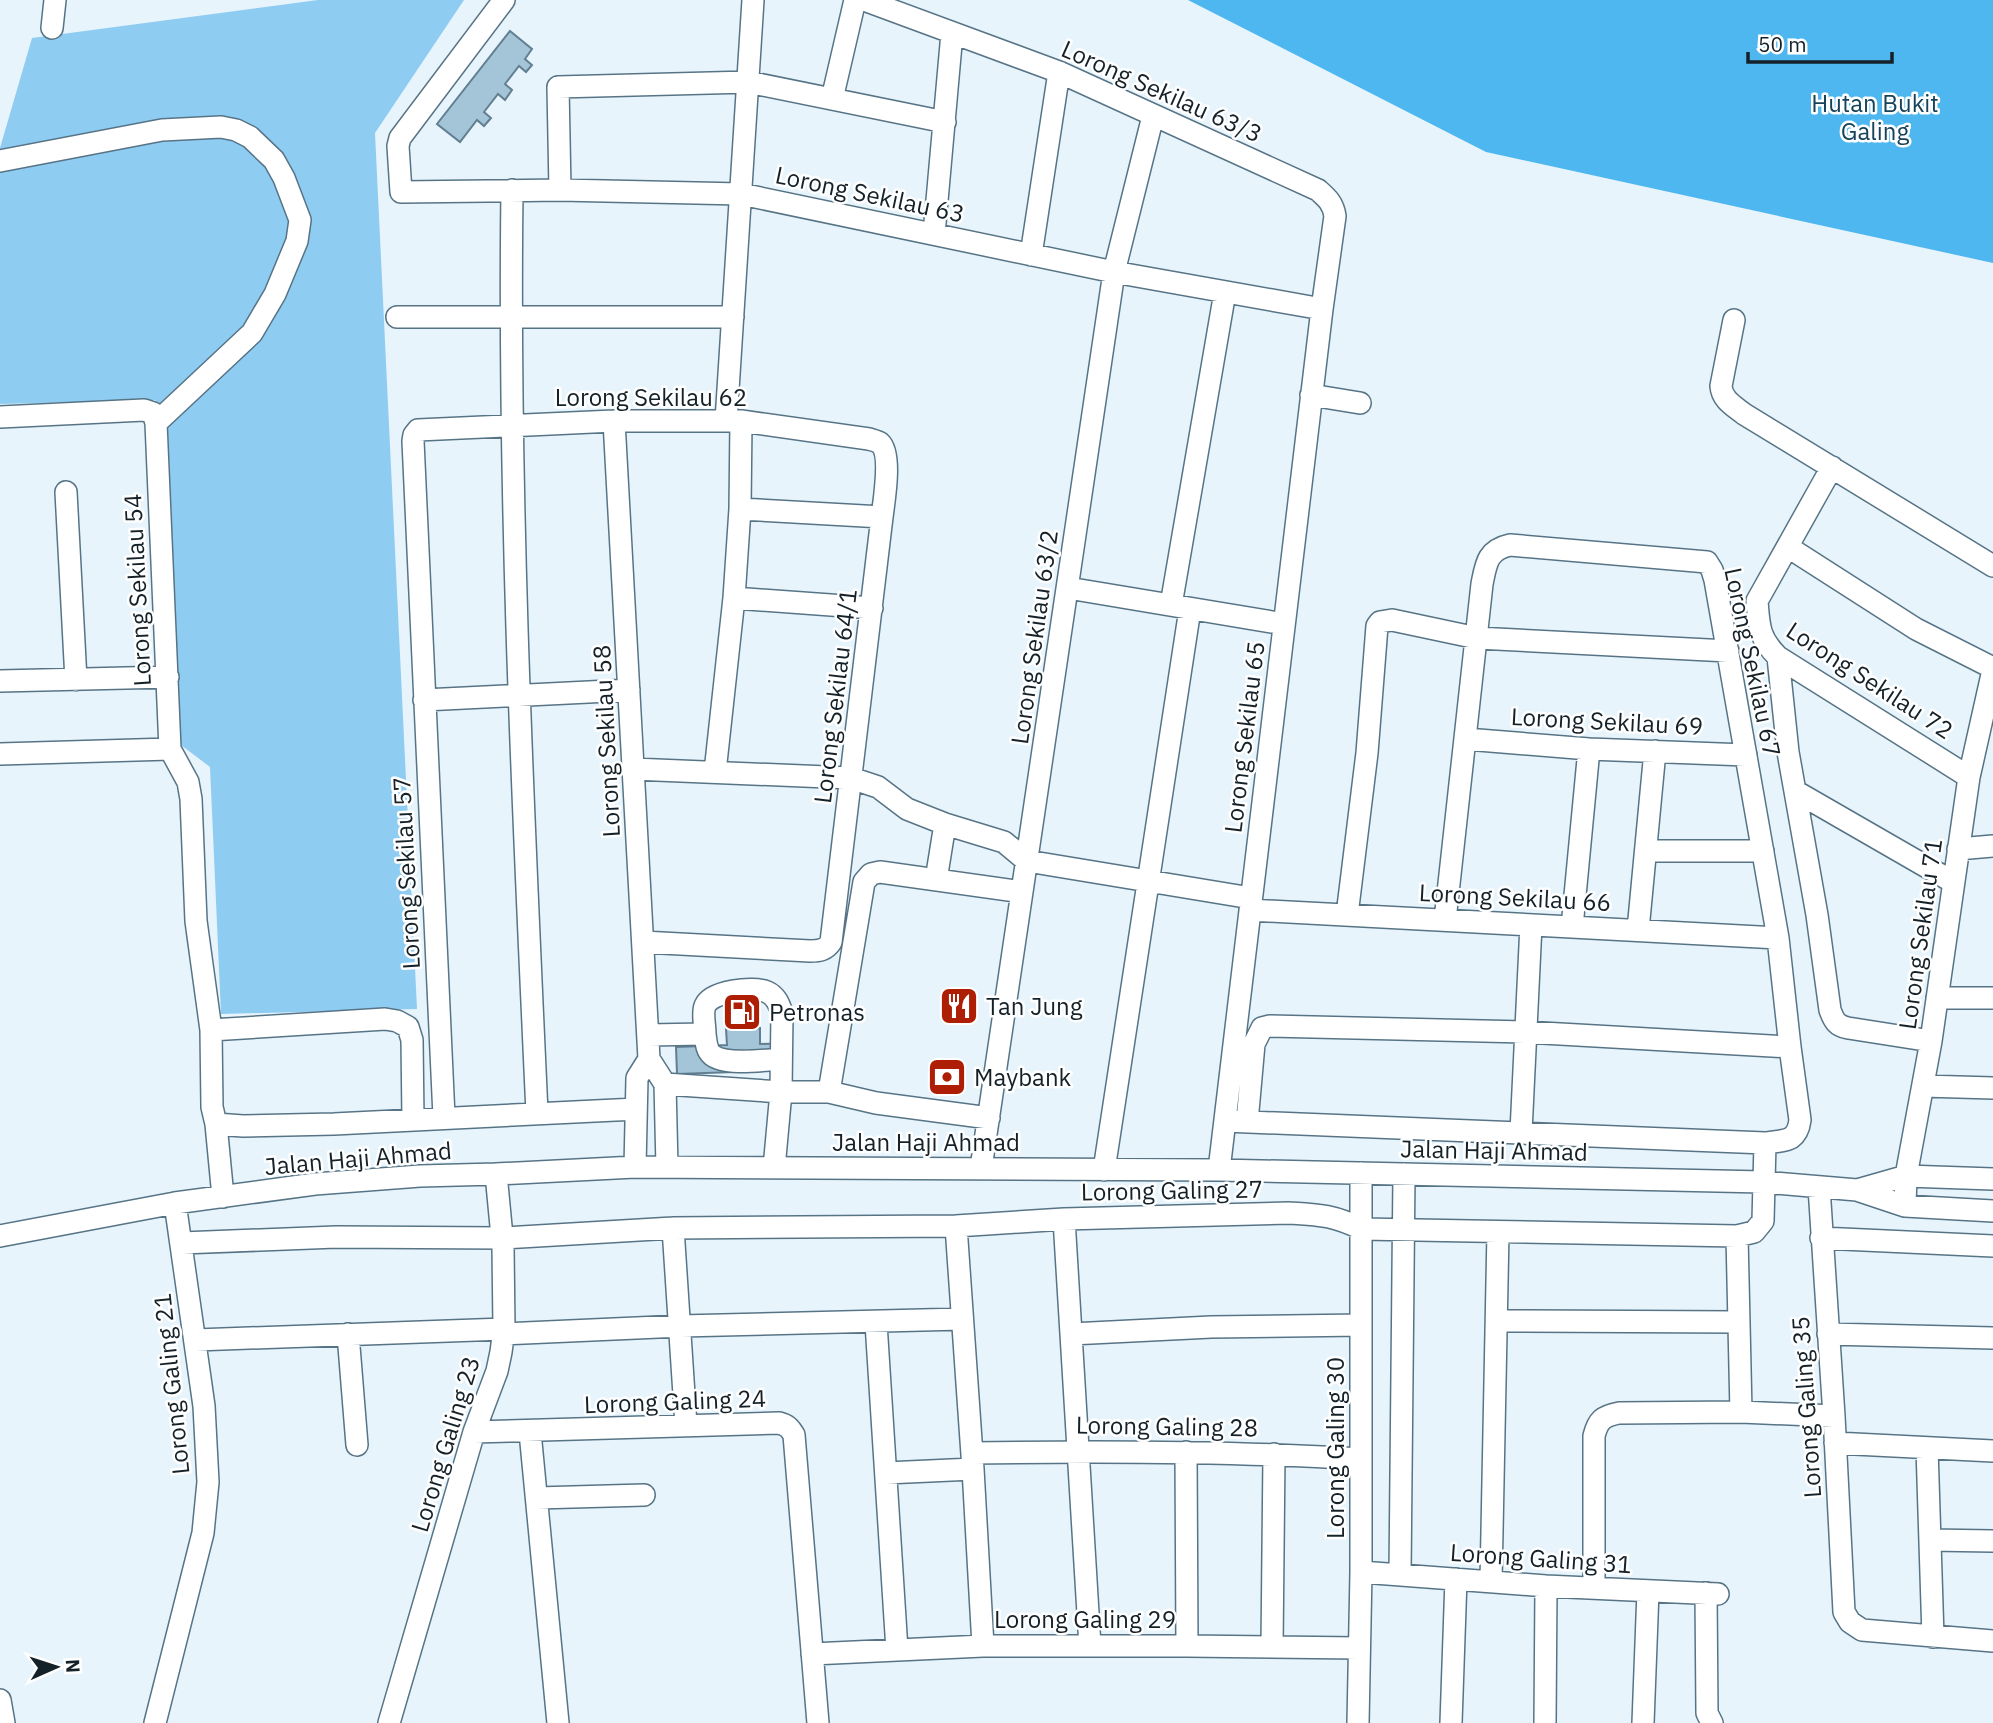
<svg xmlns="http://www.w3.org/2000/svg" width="1993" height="1723" font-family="'IBM Plex Sans',sans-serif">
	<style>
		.green { fill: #8fccf2 }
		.forest { fill: #4eb7f0 }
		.building { fill: #a4c4d7; stroke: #617f91; stroke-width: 2 }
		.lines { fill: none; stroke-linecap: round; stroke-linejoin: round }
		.minor-casing { stroke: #577486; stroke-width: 24 }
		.minor { stroke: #fff; stroke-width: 21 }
		.labels { text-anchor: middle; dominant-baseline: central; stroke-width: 5; stroke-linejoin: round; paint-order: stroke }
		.street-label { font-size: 24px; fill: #152128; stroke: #fff }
		.park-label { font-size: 24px; fill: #16425a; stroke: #fff }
		.poi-label { font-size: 24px; fill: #152128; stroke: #fff; text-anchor: start }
	</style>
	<rect width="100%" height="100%" fill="#e7f4fc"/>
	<!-- green -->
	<path class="green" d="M318 0H464L375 133 417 1009 221 1014 210 767 181 745 163 408 155 400 0 404V148L32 38Z"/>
	<!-- forest -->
	<path class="forest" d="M1188 0H1993V263L1486 152Z"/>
	<!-- building -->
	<path class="building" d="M510 31 532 49 525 59 532 65 526 72 519 66 505 84 512 90 505 100 498 94 484 112 491 118 484 126 477 120 460 142 437 124Z
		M760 1028V1044L791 1043 792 1070 677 1074 676 1047 727 1045 726 1029Z"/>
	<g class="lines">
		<!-- minor casing -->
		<g class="minor-casing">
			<path id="minor" d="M504 0 400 138 398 146 401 192 560 190 741 194 1114 272 1322 309
				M864 0 1059 72 1318 190C1327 198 1333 203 1335 216L1322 309 1219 1170
				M52 28 55 0
				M832 99 855 0
				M0 161 162 130 221 127 236 130 250 137 274 160 284 178 300 220 297 241 275 294 252 333 156 423
				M512 190C508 498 523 806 537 1113
				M560 190 558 87 748 82 945 122
				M934 234 952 33
				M1031 255 1059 72
				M397 317H733
				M1734 320 1721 386C1722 400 1734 406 1744 414L1993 566
				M1311 395 1360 403
				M0 417 144 410 153 413 156 423 170 749
				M614 421 649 1059 665 1084 667 1167
				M726 421 753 0
				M1832 467 1757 601C1759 627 1759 638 1778 657L1969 777
				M66 492 76 680
				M740 509 882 517
				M1788 547 1916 629 1993 668
				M1068 588 1284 624
				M734 598 872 608
				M1171 605 1225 292
				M1778 657 1788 752 1817 915 1830 1010C1834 1021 1837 1026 1848 1028L1931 1041
				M0 681 168 677
				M424 700 629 690
				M1466 739 1589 749 1746 755
				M170 749 188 782 191 799 196 921 211 1030
				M0 754 170 749
				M633 769 851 778 878 787 907 809 945 824 1004 842 1027 861 1251 898
				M715 772 734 598 740 509 741 421
				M1795 791 1953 882
				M1958 849 1993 846
				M1646 851H1763
				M936 880 945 824
				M1250 910 1778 938
				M1347 915 1367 753 1377 626 1380 622 1392 620 1477 638 1728 651
				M1572 927 1589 749
				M1638 930 1655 751
				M1937 998H1993
				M705 1034C706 1041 706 1050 712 1055 726 1066 764 1060 781 1059
				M648 1035 705 1034C705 1025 702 1013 705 1006 711 991 753 986 767 992 776 996 779 1004 782 1013L781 1092H829
				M665 1084 781 1092 774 1168
				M1923 1086 1993 1088
				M444 1117 413 441 414 435 418 430 614 421H741L869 439C872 440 877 441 880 443 892 454 884 501 882 517L831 942C826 950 819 951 810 951L643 942
				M989 1118 876 1103 829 1092 864 882 871 874 880 872 1022 892
				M1225 1121 1765 1143C1784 1140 1797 1143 1800 1120L1790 1047 1778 938 1715 580 1712 570 1707 562 1510 545C1487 550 1486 564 1482 584L1445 920
				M1247 1122 1254 1044 1262 1028 1270 1026 1525 1032 1790 1047
				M216 1124 243 1126 334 1124 636 1109
				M1521 1132 1531 925
				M635 1167 637 1078 649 1059
				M981 1168 1114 272 1153 116
				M1104 1170 1190 609
				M1819 1187 1834 1416 1844 1612 1850 1622 1862 1630 1993 1641
				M1857 1190 1906 1176 1993 1179
				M223 1197 216 1124 212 1107 211 1030 385 1019 397 1021 408 1027 412 1040 413 1120
				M1905 1206 1906 1176 1931 1041 1969 777 1993 670
				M1064 1219 1090 1646
				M956 1226 973 1469 983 1646
				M673 1228 686 1425
				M0 1236 175 1203 315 1184 420 1176 496 1174 635 1167 1219 1170 1763 1182 1857 1190 1905 1206 1993 1211
				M1737 1236 1741 1412
				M1821 1238 1993 1246
				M182 1243 336 1237 502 1238 673 1228 956 1226 1064 1219 1289 1213C1321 1215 1332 1215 1362 1229L1737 1236 1754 1232 1763 1221 1765 1143
				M1497 1321 1739 1322
				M876 1323 897 1650
				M348 1334 357 1445
				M504 1334 681 1326 962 1319
				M1071 1334 1211 1327 1361 1325
				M1828 1334 1993 1338
				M196 1340 504 1329
				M474 1432 779 1423C787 1425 790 1428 794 1435L818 1723
				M530 1432 558 1723
				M1835 1443 1993 1451
				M1927 1448 1933 1637
				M1186 1452 1187 1646
				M972 1453C1102 1451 1231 1451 1360 1459
				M886 1473 973 1469
				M537 1498 644 1495
				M1930 1540 1993 1541
				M1361 1572 1546 1586 1718 1594
				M1400 1575 1404 1174
				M1491 1581 1498 1232
				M1594 1588V1436C1598 1420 1603 1416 1619 1413L1741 1412 1834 1416
				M1706 1593 1707 1713 1712 1723
				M1272 1647 1274 1454
				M812 1654 983 1646H1187L1359 1648
				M0 1700 4 1723
				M155 1723 203 1533 208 1482 204 1406 175 1203
				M389 1723 474 1432 497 1371 501 1352 504 1329 503 1247 496 1174
				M1358 1723 1361 1572V1173
				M1451 1723 1456 1579
				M1545 1723 1546 1586
				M1643 1723 1648 1591"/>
		</g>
		<!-- minor -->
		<use href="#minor" class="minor"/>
	</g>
	<!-- icons -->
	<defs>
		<g id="restaurant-square" transform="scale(2.0125)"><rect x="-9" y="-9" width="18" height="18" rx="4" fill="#ad1e04" stroke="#fff"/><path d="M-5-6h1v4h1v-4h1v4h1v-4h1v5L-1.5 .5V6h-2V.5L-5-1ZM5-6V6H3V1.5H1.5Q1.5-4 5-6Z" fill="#fff"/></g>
		<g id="fuel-square" transform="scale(2.0125)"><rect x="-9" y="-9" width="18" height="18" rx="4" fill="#ad1e04" stroke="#fff"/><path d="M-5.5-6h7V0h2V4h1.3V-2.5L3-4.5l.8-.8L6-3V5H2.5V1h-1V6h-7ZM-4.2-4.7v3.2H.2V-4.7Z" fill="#fff"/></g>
		<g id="bank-square" transform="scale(2.0125)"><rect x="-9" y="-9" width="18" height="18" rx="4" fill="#ad1e04" stroke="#fff"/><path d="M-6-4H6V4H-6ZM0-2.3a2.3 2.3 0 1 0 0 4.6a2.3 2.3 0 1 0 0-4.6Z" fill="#fff"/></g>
	</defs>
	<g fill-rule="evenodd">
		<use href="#restaurant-square" x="959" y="1006"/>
		<use href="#fuel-square" x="742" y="1012"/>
		<use href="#bank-square" x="947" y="1077"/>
	</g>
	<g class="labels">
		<!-- street labels -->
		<g class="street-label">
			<text transform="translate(1162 91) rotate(24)">Lorong Sekilau 63/3</text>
			<text transform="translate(870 194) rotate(12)">Lorong Sekilau 63</text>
			<text x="651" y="397">Lorong Sekilau 62</text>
			<text transform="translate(137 590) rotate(-93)">Lorong Sekilau 54</text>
			<text transform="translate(1034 637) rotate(-82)">Lorong Sekilau 63/2</text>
			<text transform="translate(1753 662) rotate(78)">Lorong Sekilau 67</text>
			<text transform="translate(1870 680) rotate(33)">Lorong Sekilau 72</text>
			<text transform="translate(835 696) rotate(-83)">Lorong Sekilau 64/1</text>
			<text transform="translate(1607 721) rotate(3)">Lorong Sekilau 69</text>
			<text transform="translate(1244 737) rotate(-83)">Lorong Sekilau 65</text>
			<text transform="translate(606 741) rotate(-93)">Lorong Sekilau 58</text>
			<text transform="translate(406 873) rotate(-93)">Lorong Sekilau 57</text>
			<text transform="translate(1515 897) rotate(3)">Lorong Sekilau 66</text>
			<text transform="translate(1920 934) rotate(-82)">Lorong Sekilau 71</text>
			<text x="926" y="1142">Jalan Haji Ahmad</text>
			<text transform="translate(1494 1150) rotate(1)">Jalan Haji Ahmad</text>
			<text transform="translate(358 1158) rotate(-5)">Jalan Haji Ahmad</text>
			<text transform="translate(1172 1190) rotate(-1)">Lorong Galing 27</text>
			<text transform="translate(171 1384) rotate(-96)">Lorong Galing 21</text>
			<text transform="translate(675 1401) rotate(-2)">Lorong Galing 24</text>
			<text transform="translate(1806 1407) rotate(-94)">Lorong Galing 35</text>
			<text transform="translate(1167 1426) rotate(1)">Lorong Galing 28</text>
			<text transform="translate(445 1444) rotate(-73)">Lorong Galing 23</text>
			<text transform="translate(1335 1448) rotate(-90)">Lorong Galing 30</text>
			<text transform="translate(1541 1558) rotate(4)">Lorong Galing 31</text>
			<text x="1085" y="1619">Lorong Galing 29</text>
		</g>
		<!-- park labels -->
		<g class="park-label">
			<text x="1875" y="103">Hutan Bukit<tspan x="1875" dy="28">Galing</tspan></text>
		</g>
		<!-- poi labels -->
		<g class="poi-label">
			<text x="986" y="1006">Tan Jung</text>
			<text x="769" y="1012">Petronas</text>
			<text x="974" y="1077">Maybank</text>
		</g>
	</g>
	<!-- north arrow -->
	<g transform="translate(56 1667) rotate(87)" stroke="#ffffff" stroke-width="5" paint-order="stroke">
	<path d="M0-5L12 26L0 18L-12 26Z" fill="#152128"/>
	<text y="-10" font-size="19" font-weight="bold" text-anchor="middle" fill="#152128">N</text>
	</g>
	<!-- scale -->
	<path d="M1748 52v10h144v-10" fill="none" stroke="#152128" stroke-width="3.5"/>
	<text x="1758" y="52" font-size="21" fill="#152128" stroke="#ffffff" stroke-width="5" paint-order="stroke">50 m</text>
</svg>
